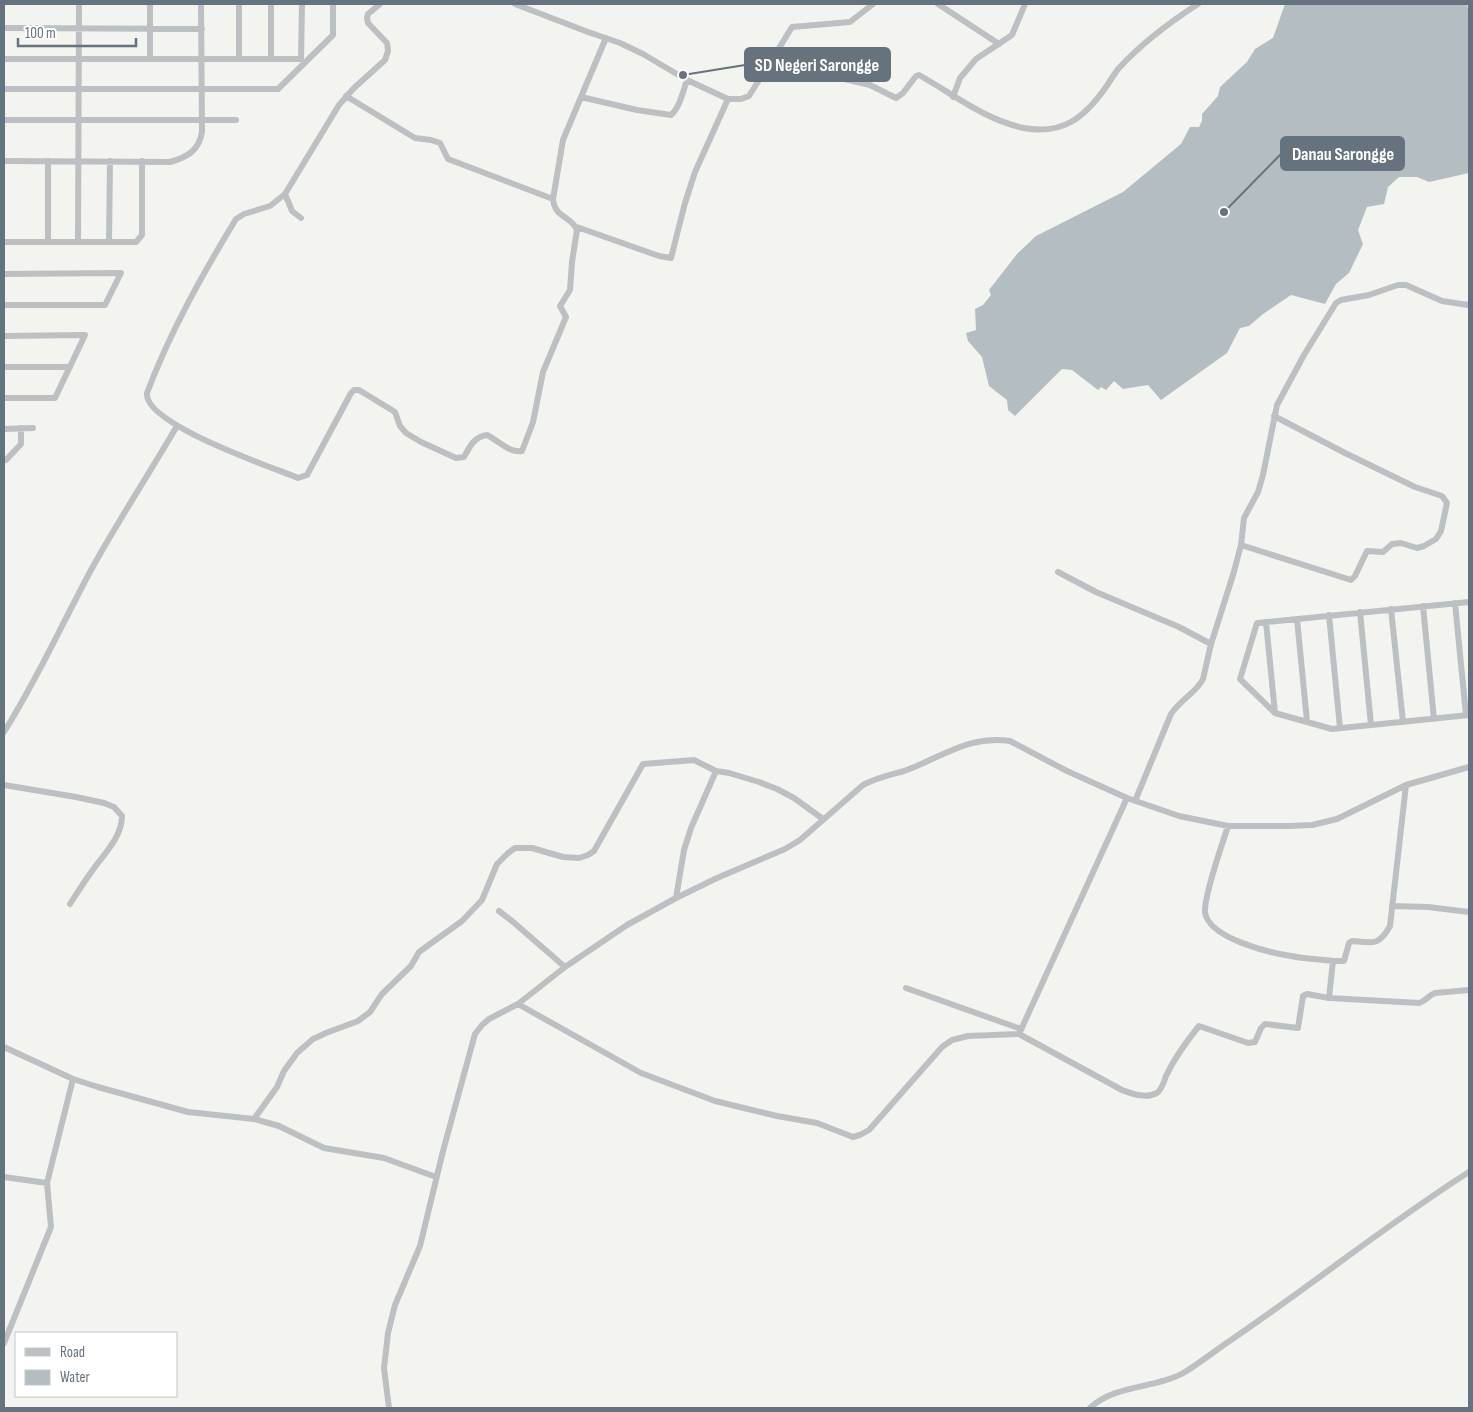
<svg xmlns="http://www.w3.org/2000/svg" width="1473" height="1412" font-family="'Sofia Sans Condensed',sans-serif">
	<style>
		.water { fill: #b4bec2 }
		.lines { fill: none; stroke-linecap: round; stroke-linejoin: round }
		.street { stroke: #bdc0c3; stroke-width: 6 }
		.leader { fill: none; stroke: #66727d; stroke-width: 2 }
		.callout-dot { fill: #66727d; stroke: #fff; stroke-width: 2 }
		.callout { fill: #66727d; stroke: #66727d; stroke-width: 2 }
		.callout-label { font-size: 18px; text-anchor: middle; font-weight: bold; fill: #fff }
	</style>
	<rect width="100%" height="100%" fill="#f3f3f0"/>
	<!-- water -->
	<path class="water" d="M1285 4H1467L1469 15V173L1429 182 1417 177H1399L1388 187 1384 204 1367 207 1358 230 1363 244 1349 273 1336 284 1325 304 1291 295 1263 314 1249 326 1240 328 1227 353 1161 400 1148 385 1123 389 1114 381 1106 390 1101 387 1098 390 1072 370 1062 369 1015 416 1008 410 1007 400 989 386 982 357 968 341 966 333 976 330 975 309 983 305 991 295 989 290 1017 254 1036 236 1123 192 1181 144 1190 127H1199L1202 121V114L1218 96 1220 87 1247 62 1255 49 1273 38Z"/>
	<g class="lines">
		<!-- street -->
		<path class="street" d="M239 4V59
			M271 4V59
			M380 4 368 14 367 18 368 23 387 43 388 51 385 60 354 88 339 105 285 194 270 206 244 214 236 219C202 275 170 332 147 393 143 424 272 467 298 478L307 475 351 393 354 390H359L395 412 400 426 406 433 421 442 456 458 464 457C470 446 474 437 487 435 499 441 509 453 522 451L533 422 543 372 566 317 560 306 570 290 572 262 577 230C571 215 555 219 553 199L563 140 581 97 637 110 671 115C680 107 683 91 687 80
			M515 4 588 32 620 43 643 54 687 80 728 99H741L749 96 773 58 823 74 870 85 896 98 903 93 916 76 919 75C953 94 985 120 1024 128 1063 135 1084 118 1106 87 1110 81 1114 74 1119 68 1142 43 1170 22 1198 4
			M938 4 999 44
			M4 28 202 29
			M773 58 792 27 850 22 873 4
			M4 59H301L302 4
			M150 59V4
			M4 89H278L333 35V4
			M346 96 415 138 431 140 440 143 448 159 553 199
			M581 97 606 38
			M953 97 960 78 976 59 1012 35 1025 4
			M4 120H236
			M4 161 170 162C188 157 199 150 202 132L201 4
			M285 194 292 211 301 218
			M577 227 659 256 671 258 685 203 695 172 728 99
			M4 242H136L142 235V161
			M48 242V161
			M78 242 79 4
			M109 242 110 161
			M4 274 121 273 105 305H4
			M4 336 85 335 55 398H4
			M4 367H70
			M4 429 33 428
			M4 460H6L21 444V428
			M1241 545 1351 580 1355 576 1367 551 1383 552 1392 544 1401 543 1417 548 1424 546 1436 539 1441 531 1447 503 1442 496 1415 487 1345 453 1274 416
			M1058 572 1096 592 1179 627 1211 644 1203 679C1196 693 1180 700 1171 714L1135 801
			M1469 602 1257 623 1240 679 1275 713 1332 729 1469 715
			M1455 603 1466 715
			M1423 606 1434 719
			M1391 609 1403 722
			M1360 612 1371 725
			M1329 615 1340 728
			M1297 619 1307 721
			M1266 622 1275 713
			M1211 644 1233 575 1241 545 1244 518 1258 492 1263 475 1277 405 1304 355 1336 303 1341 300 1369 295 1398 285H1406L1442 301 1468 305 1469 304
			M4 732C37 680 62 624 91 570 118 521 149 474 177 426
			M4 785 76 797 104 803 114 807 122 816C122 837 104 854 92 871 84 882 77 893 70 904
			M1228 826C1222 845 1204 895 1205 912 1208 938 1270 953 1291 956 1305 959 1319 959 1333 961
			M676 898 684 850 691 828 716 771
			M1392 906 1428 907 1469 912
			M499 911 512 921 565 967
			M906 988 1021 1029
			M1329 998 1419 1003C1426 1001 1429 995 1435 993L1469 990
			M518 1004 641 1073 715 1101 777 1116 817 1123 853 1137 860 1135 869 1130 942 1047 952 1040 968 1036 1019 1034 1122 1090C1133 1094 1146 1099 1157 1093 1162 1089 1164 1082 1166 1076 1175 1057 1186 1042 1199 1026L1248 1043 1255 1042 1261 1028 1265 1024 1298 1028 1303 996 1307 994 1329 998 1333 961H1344L1349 943 1352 941C1373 943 1379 946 1390 926L1406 785
			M1019 1034 1127 798
			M4 1047 73 1079 98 1087 188 1112 254 1119 279 1126 324 1148 384 1158 436 1177
			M254 1119 277 1087 284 1071 297 1053 313 1039 326 1033 358 1021 370 1012 382 994 411 966 419 952 462 921 482 900 497 864 508 853 515 848H532L563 857 579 858 588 855 594 851 643 764 694 760 716 771 729 773 759 782 777 789 794 798 823 819
			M4 1177 47 1183
			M4 1343 51 1227 47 1183 73 1079
			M389 1408 384 1368 388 1333 395 1305 420 1246 443 1151 475 1034 482 1025 489 1019 518 1004 565 967 627 925 676 898 717 878 785 849 800 840 863 785C876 778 890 775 904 771 941 758 967 735 1010 741L1067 771 1127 798 1179 816 1228 826H1289L1312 825 1337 819 1406 785 1469 767
			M1090 1408C1115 1384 1156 1389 1185 1372 1201 1362 1216 1350 1231 1340 1312 1285 1387 1224 1469 1172"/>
	</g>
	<!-- callouts -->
	<path class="leader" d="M683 75L745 65M1224 212L1281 154"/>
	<g class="callout-dot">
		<circle cx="683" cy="75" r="5"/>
		<circle cx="1224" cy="212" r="5"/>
	</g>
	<g class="callout">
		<rect x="745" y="48" width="145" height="33" rx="5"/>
		<rect x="1281" y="137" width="123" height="33" rx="5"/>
	</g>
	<g class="callout-label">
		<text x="817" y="71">SD Negeri Sarongge</text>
		<text x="1343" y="160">Danau Sarongge</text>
	</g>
	<!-- border -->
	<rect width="1473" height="1412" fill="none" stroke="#66727d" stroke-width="10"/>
	<!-- legend -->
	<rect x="15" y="1332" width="162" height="65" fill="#ffffff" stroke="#c2c7cb"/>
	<rect x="25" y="1348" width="25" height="8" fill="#bdc0c3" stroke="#c2c7cb"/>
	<text x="60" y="1357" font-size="15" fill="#66727d">Road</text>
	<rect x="25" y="1370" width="25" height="15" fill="#b4bec2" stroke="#c2c7cb"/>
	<text x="60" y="1382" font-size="15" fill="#66727d">Water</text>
	<!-- scale -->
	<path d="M18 38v8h118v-8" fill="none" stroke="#66727d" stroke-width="2.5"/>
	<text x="25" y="38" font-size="15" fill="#66727d" stroke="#ffffff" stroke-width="4" paint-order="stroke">100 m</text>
</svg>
